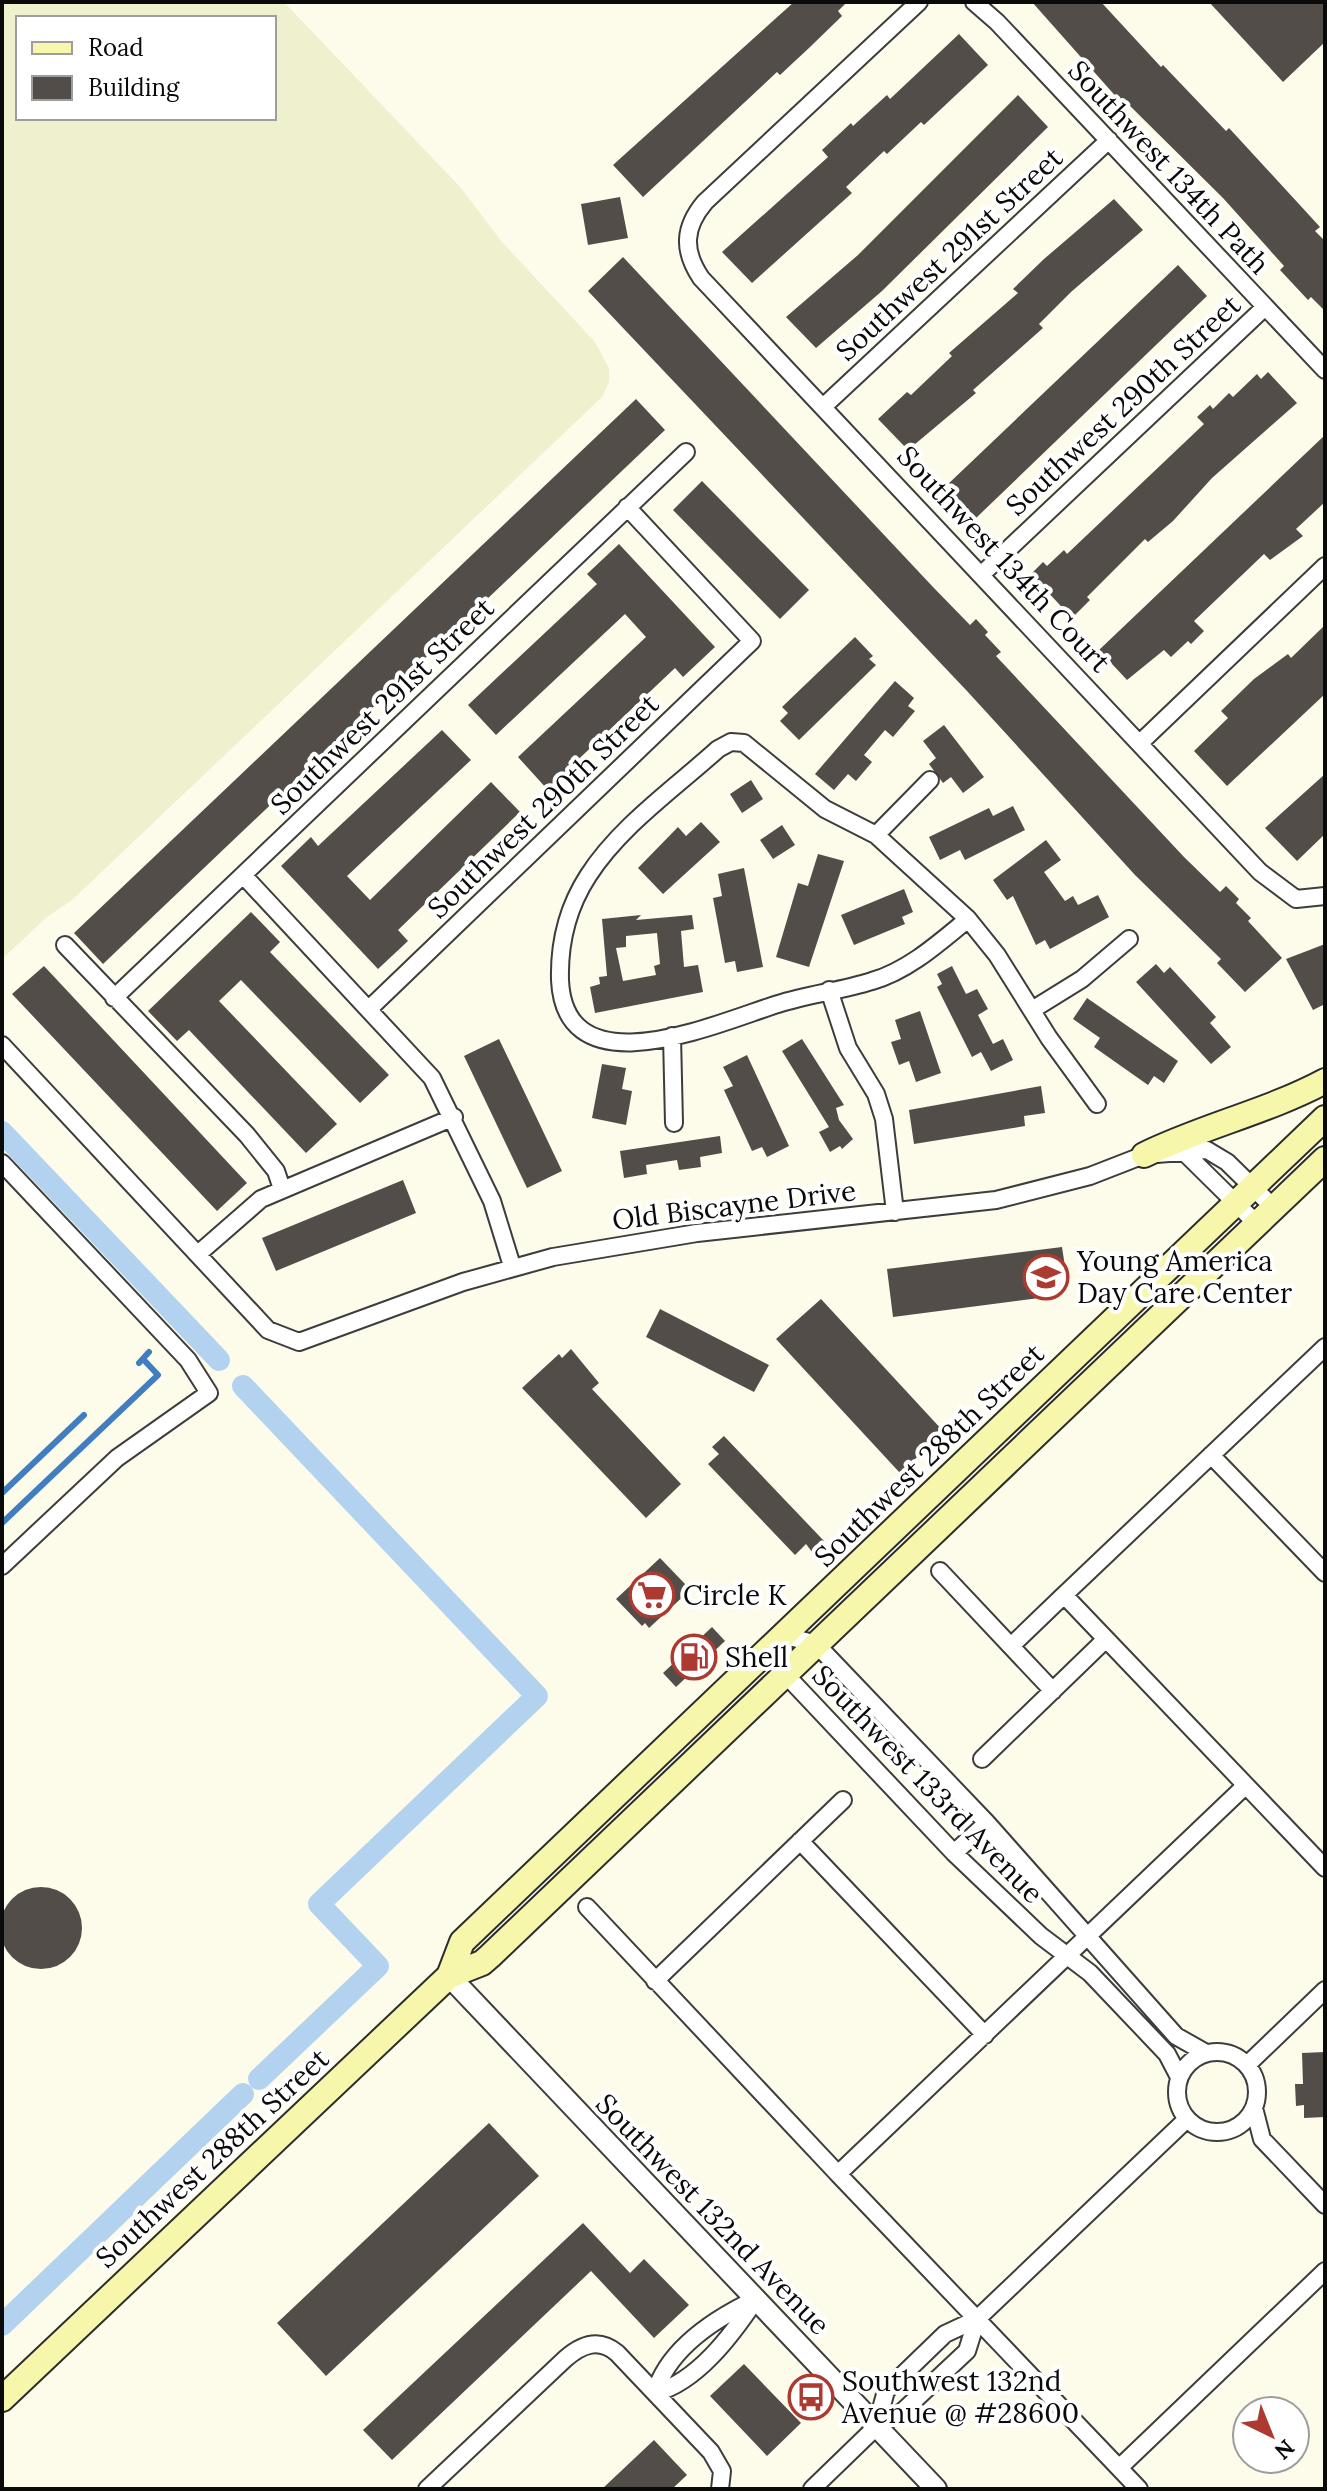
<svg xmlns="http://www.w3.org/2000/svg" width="1327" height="2491" font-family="Lora,serif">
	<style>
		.farmland { fill: #eff0cd; fill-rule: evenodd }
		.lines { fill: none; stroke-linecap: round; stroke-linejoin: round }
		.stream { stroke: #417ec0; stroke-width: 6 }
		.canal { stroke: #b3d2f0; stroke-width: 22 }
		.building { fill: #524d48; fill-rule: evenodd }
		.minor-casing { stroke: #3d3d3d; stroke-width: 20 }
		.tertiary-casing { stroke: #3d3d3d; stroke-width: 24 }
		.secondary-casing { stroke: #2c2c2c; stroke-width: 28 }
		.minor { stroke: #fff; stroke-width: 16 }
		.tertiary { stroke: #fff; stroke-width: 20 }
		.secondary { stroke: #f6f7ab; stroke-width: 24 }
		.labels { text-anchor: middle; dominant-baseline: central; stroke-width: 8; stroke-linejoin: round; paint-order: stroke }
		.street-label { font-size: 28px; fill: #0a0a0a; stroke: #fff }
		.poi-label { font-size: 28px; fill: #0a0a0a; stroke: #fff; text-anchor: start }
	</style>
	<rect width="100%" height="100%" fill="#fdfcea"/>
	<!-- farmland -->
	<path class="farmland" d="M2 2H284L461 188 502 242 595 342 609 368V382L602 397 72 900 47 917 2 959ZM18 18H274V118H18Z"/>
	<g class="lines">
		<!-- stream -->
		<path class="stream" d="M139 1363 149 1352
			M2 1493 84 1415
			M2 1523 158 1375 143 1359"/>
		<!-- canal -->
		<path class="canal" d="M2 1132 219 1360
			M243 1386 537 1696 319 1904 378 1966 259 2079
			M2 2325 243 2094"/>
	</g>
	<!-- building -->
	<path class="building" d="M794 2H847L838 11 842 16 809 48 780 75 777 72 643 197 613 165Z
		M1032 2H1101L1161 67 1163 65 1226 131 1229 128 1320 227 1315 231 1325 241V311L1311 297 1308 300 1280 270 1284 266 1223 198 1122 98 1119 100Z
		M1209 2H1325V42L1283 82Z
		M959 34 988 65 924 125 921 122 887 154 884 151 846 187 852 193 752 283 722 252 828 157 822 150 851 123 853 126 887 95 890 99Z
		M1018 95 1048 127 882 291 816 348 786 317 858 255Z
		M620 197 628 238 588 245 581 204Z
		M1114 199 1143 230 1071 292 1039 324 1043 328 973 390 976 393 908 450 878 419 907 392 911 395 952 356 949 353 1018 293 1013 289 1044 259Z
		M623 257 933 587 970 625 976 619 988 632 985 635 1001 652 996 656 1184 857 1220 892 1226 886 1239 899 1236 903 1251 918 1248 921 1282 958 1245 992 1217 963 1221 959 1135 875 967 691 588 291Z
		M1178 265 1207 296 976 518 946 486Z
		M1268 372 1297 403 1212 478 1173 521 1148 542 1145 539 1087 597 1090 600 1072 618 1031 574 1043 562 1047 566 1064 550 1067 554 1204 424 1197 417 1210 405 1213 409 1229 393 1233 397 1257 374 1261 379Z
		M636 399 665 430 103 964 74 933Z
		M1325 435V502L1296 529 1303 536 1270 560 1264 554 1194 621 1204 631 1191 644 1188 641 1171 657 1164 650 1127 680 1099 650Z
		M702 481 809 590 780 619 673 510Z
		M619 544 715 647 683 677 675 668 547 789 518 757 646 637 625 614 496 735 468 705 597 584 587 574Z
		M1325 625V694L1227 786 1194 751 1228 718 1221 711 1254 679 1288 654 1291 658Z
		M855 637 873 656 869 659 876 665 799 740 780 721 788 713 782 707Z
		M895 681 914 698 908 706 915 711 893 737 885 730 864 755 872 762 856 781 848 774 834 790 815 774Z
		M944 725 984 777 963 793 951 777 943 783 929 764 936 758 923 741Z
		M442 730 471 760 347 876 370 900 491 782 520 812 398 930 408 941 378 969 281 866 311 837 318 846Z
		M1325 774V834L1297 861 1265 828Z
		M751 780 763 799 742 813 730 794Z
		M1013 806 1025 830 965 860 960 850 940 860 929 837 989 808 993 816Z
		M701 822 720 842 663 894 638 868 678 827 686 836Z
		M782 825 795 845 773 859 760 840Z
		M1046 840 1061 860 1044 872 1065 901 1073 896 1078 905 1098 895 1109 917 1050 949 1045 940 1036 945 1013 896 1007 900 993 880Z
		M818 854 844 861 809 967 776 957 798 883 808 886Z
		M744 868 763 967 737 972 735 961 725 963 713 898 722 896 718 874Z
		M904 889 913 912 902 917 905 924 854 945 841 915Z
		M251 912 280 942 270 952 389 1075 360 1103 241 980 219 1001 337 1124 306 1153 189 1030 177 1041 148 1011Z
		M641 915 636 920 692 915 694 929 681 931 684 967 698 965 703 992 595 1013 590 987 600 984 599 977 607 976 602 919ZM657 933 660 964 654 966 656 975 623 981 616 948 626 947V936Z
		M1325 944V1004L1313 1010 1286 959Z
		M1156 964 1164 973 1170 967 1216 1017 1210 1023 1231 1047 1211 1064 1136 982Z
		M44 966 247 1183 217 1211 12 994Z
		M952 966 966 994 977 989 988 1009 978 1015 993 1044 1003 1039 1013 1060 991 1071 981 1052 972 1057 937 987 942 984 937 974Z
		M1087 998 1178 1061 1164 1083 1154 1076 1148 1085 1094 1047 1100 1038 1073 1019Z
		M920 1011 941 1073 916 1082 909 1061 899 1065 891 1042 901 1039 895 1020Z
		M499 1039 562 1171 527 1188 464 1056Z
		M802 1039 844 1105 836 1108 839 1120 853 1139 842 1149 840 1146 830 1152 819 1132 829 1127 782 1051Z
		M747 1055 789 1146 767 1157 762 1147 752 1151 724 1090 733 1086 723 1067Z
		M602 1064 626 1068 622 1089 632 1091 626 1125 592 1118Z
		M1041 1086 1045 1113 1024 1116 1025 1126 914 1144 909 1110Z
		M720 1136 722 1153 700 1157 701 1167 679 1170 677 1160 646 1165 647 1174 624 1178 620 1151Z
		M403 1180 416 1213 276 1271 262 1238Z
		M1062 1247 1067 1280 1047 1297 893 1317 887 1269Z
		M821 1299 944 1432 900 1473 776 1339Z
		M660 1309 769 1365 754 1392 646 1337Z
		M571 1349 599 1383 592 1389 681 1484 646 1518 522 1388 559 1354 562 1358Z
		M724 1436 824 1541 812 1552 806 1544 795 1555 708 1464 719 1454 712 1447Z
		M660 1558 686 1585 683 1587 688 1592 649 1628 645 1623 642 1626 616 1599Z
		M712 1627 725 1641 676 1687 663 1673Z
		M0 1928a41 41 0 1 1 82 0a41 41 0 1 1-82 0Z
		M1325 2052V2117L1304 2118V2105L1296 2106 1295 2084H1303L1302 2053Z
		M489 2123 539 2176 326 2376 277 2323Z
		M583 2223 630 2273 644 2259 689 2305 654 2338 591 2271 392 2460 363 2430Z
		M744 2364 801 2423 767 2456 710 2396Z
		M654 2440 687 2475 672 2489H602Z"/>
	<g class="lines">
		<!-- minor casing -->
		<g class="minor-casing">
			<path id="minor" d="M919 2 705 202C683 228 683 251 701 278L1260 872 1296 899 1325 896
				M974 2 997 22 1325 370
				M824 406 1109 140
				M982 574 1265 307
				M1141 742 1325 566
				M876 835 930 780
				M243 875 432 1078 492 1201 512 1266
				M968 919C940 942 908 971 872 981 841 991 809 994 778 1004 717 1023 565 1092 560 980 559 943 568 907 588 876 620 826 675 788 718 749L731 742 744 743 825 809 876 835 968 919 997 955 1049 1038 1097 1104
				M65 945 247 1135 276 1171 282 1189
				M829 990 848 1048 876 1094 884 1119 895 1212
				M114 998 686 452
				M370 1008 752 641 627 507
				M1032 1010 1082 979 1129 939
				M672 1036 674 1123
				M2 1045 268 1330 299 1342 463 1282 553 1257 697 1233 996 1200 1090 1176 1144 1155 1207 1150 1227 1162 1274 1208
				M1182 1150 1257 1224
				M2 1163 188 1360 209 1393 117 1458 2 1566
				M198 1254 261 1199 454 1117
				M1211 1455 1325 1573
				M940 1571 1053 1691
				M1064 1595 1325 1347
				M1011 1646 1064 1595 1325 1868
				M982 1759 1106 1639
				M800 1841 985 2035
				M954 1853 987 1823
				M587 1907 838 2174 1245 1786
				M655 1981 843 1800
				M1177 2092a40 40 0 1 1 80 0a40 40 0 1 1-80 0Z
				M1247 2065 1325 1990
				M1179 2077 1167 2054 1090 1973 1041 1936 954 1853 785 1674 783 1635 816 1644 987 1823 1176 2036 1206 2053
				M1254 2108 1262 2139 1325 2205
				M838 2174 1119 2468
				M756 2299C732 2335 697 2382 655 2393 668 2349 716 2318 756 2299Z
				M876 2427 886 2391 945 2334 977 2319 1187 2119
				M427 2489 565 2359C582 2344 599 2338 617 2353L711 2452 722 2471 720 2489
				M812 2489 876 2427 903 2411 967 2351 977 2319
				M1139 2489 1119 2468 1325 2271"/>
		</g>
		<!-- tertiary casing -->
		<g class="tertiary-casing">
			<path id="tertiary" d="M449 1976 936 2489"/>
		</g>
		<!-- secondary casing -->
		<g class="secondary-casing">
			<path id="secondary" d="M1144 1155C1203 1126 1267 1112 1325 1081
				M449 1976 462 1942 1325 1118
				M2 2399 449 1976 482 1963 490 1956 1325 1159"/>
		</g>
		<!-- minor -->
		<use href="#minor" class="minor"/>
		<!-- tertiary -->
		<use href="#tertiary" class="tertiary"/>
		<!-- secondary -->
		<use href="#secondary" class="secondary"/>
	</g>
	<!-- icons -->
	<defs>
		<g id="school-ring" transform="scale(2.3)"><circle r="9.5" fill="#fff" stroke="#ac3a30" stroke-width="1.5"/><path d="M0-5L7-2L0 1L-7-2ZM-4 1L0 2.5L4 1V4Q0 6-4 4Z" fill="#ac3a30"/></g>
		<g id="supermarket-ring" transform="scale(2.3)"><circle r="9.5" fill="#fff" stroke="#ac3a30" stroke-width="1.5"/><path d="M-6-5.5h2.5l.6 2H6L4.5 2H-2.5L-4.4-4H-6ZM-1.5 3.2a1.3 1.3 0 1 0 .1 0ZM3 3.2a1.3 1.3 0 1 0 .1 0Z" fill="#ac3a30"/></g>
		<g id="fuel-ring" transform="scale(2.3)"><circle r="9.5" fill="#fff" stroke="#ac3a30" stroke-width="1.5"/><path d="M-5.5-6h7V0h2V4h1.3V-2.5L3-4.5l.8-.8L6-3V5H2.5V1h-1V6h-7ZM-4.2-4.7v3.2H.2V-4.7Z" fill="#ac3a30"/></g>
		<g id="bus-ring" transform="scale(2.3)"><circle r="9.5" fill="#fff" stroke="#ac3a30" stroke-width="1.5"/><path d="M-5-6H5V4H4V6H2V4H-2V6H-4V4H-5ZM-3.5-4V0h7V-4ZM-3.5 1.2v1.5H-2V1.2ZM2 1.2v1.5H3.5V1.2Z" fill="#ac3a30"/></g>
	</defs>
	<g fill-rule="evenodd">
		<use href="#school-ring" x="1046" y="1277"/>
		<use href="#supermarket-ring" x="652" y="1595"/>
		<use href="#fuel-ring" x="694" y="1657"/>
		<use href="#bus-ring" x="811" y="2397"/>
	</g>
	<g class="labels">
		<!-- street labels -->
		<g class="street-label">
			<text transform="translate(1169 167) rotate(47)">Southwest 134th Path</text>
			<text transform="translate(949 254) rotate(-43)">Southwest 291st Street</text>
			<text transform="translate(1123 405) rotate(-43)">Southwest 290th Street</text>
			<text transform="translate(1004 559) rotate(47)">Southwest 134th Court</text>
			<text transform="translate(382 706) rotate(-44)">Southwest 291st Street</text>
			<text transform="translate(543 806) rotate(-44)">Southwest 290th Street</text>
			<text transform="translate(734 1205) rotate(-7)">Old Biscayne Drive</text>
			<text transform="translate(929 1455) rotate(-44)">Southwest 288th Street</text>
			<text transform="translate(928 1784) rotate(46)">Southwest 133rd Avenue</text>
			<text transform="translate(212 2158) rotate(-43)">Southwest 288th Street</text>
			<text transform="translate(713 2214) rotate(46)">Southwest 132nd Avenue</text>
		</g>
		<!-- poi labels -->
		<g class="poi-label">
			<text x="1077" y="1261">Young America<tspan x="1077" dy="32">Day Care Center</tspan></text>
			<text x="683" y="1595">Circle K</text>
			<text x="725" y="1657">Shell</text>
			<text x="842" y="2381">Southwest 132nd<tspan x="842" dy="32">Avenue @ #28600</tspan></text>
		</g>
	</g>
	<!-- border -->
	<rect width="1327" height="2491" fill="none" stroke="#0a0a0a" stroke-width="8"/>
	<!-- legend -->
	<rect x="16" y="16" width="260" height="104" fill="#ffffff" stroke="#9d9d9d" stroke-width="2"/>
	<rect x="32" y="42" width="40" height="12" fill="#f6f7ab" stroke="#9d9d9d" stroke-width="2"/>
	<text x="88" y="56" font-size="24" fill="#0a0a0a">Road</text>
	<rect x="32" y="76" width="40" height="24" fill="#524d48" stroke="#9d9d9d" stroke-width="2"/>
	<text x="88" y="96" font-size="24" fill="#0a0a0a">Building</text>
	<!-- north arrow -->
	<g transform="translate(1271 2435) rotate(137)"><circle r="38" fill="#ffffff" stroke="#9d9d9d" stroke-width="2"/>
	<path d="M0-6L14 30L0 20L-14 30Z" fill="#ac3a30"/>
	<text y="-12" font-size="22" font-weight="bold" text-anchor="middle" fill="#0a0a0a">N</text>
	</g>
</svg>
